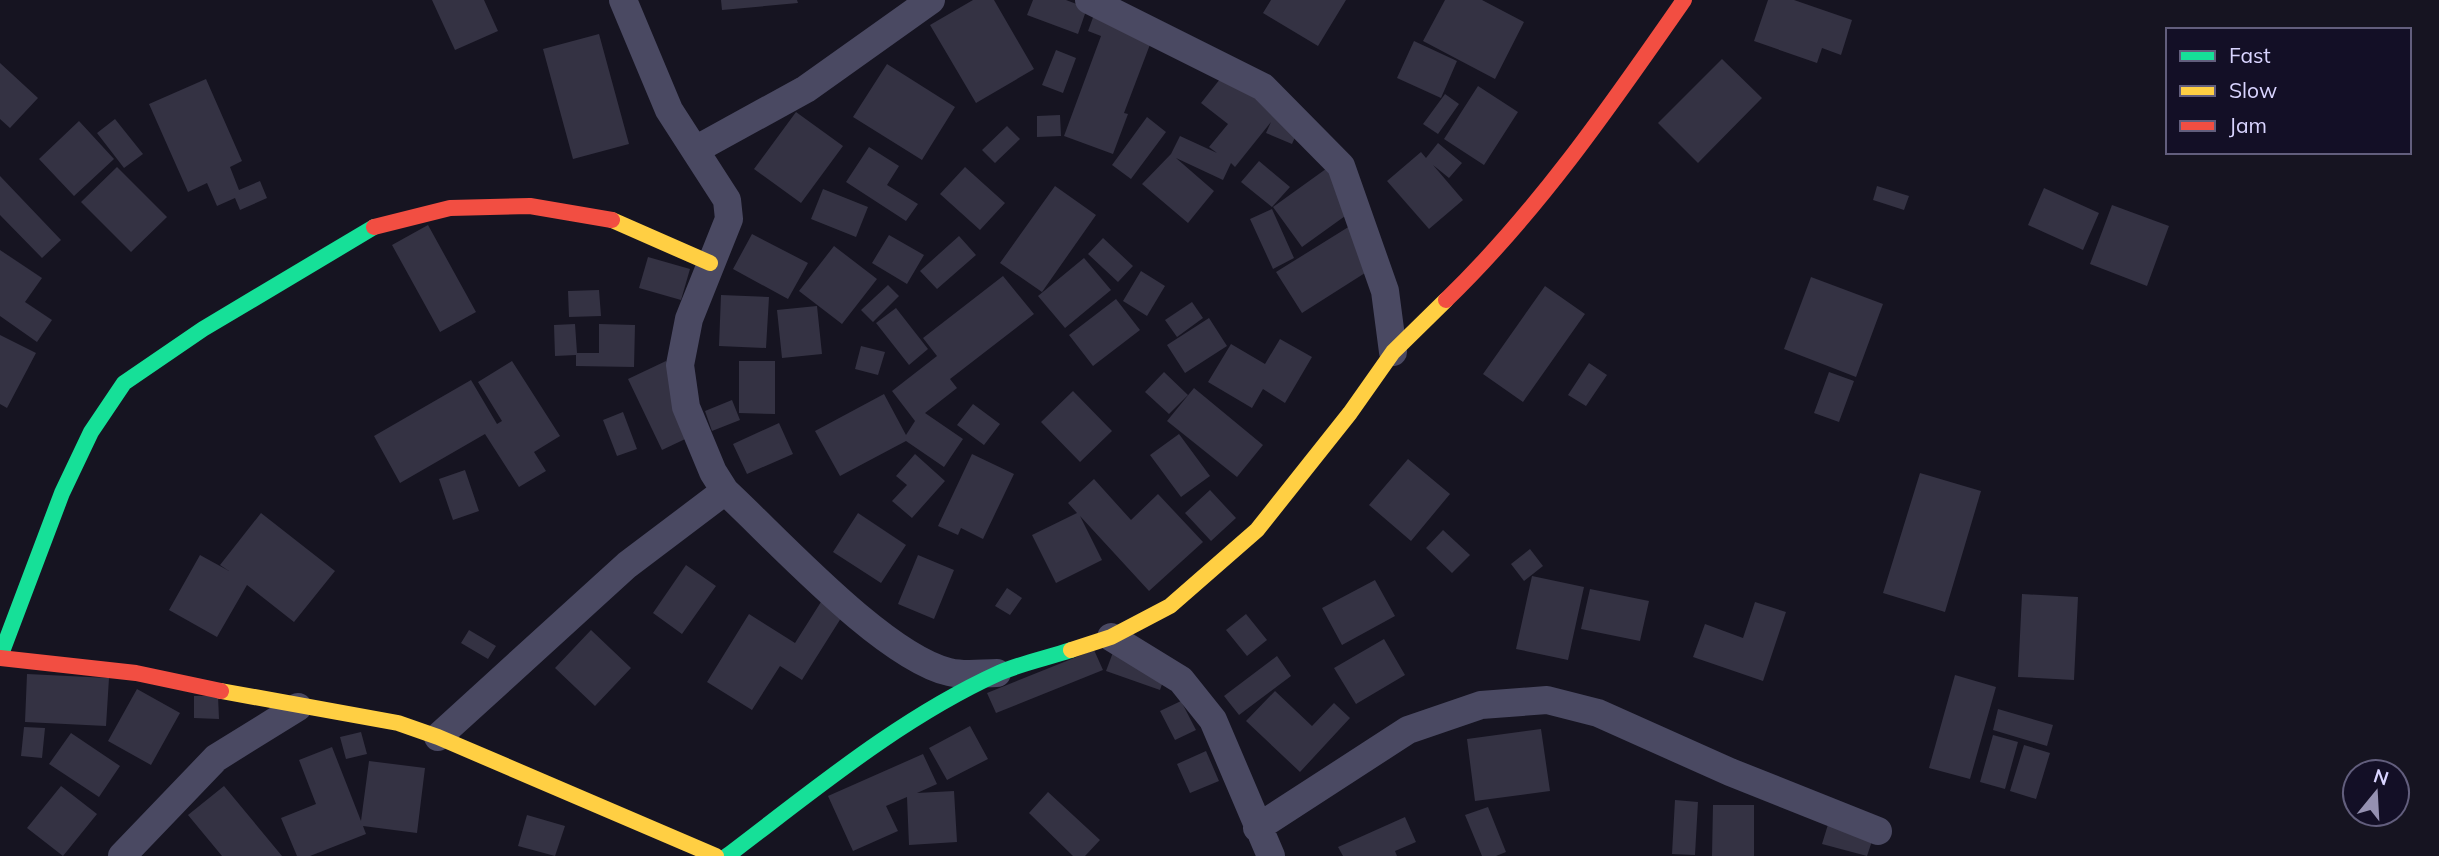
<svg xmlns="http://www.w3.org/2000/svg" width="2439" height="856" font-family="Mulish,sans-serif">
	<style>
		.building { fill: #343243 }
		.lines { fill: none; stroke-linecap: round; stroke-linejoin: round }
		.street { stroke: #4a4962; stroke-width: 28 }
		.fast { stroke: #16e098; stroke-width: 16 }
		.slow { stroke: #ffcf43; stroke-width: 16 }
		.jam { stroke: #f24e42; stroke-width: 16 }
	</style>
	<rect width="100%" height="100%" fill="#161421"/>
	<!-- building -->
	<path class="building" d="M432 0H484L498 31 455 50Z
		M721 0H797L798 3 722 10Z
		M973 0H994L1034 69 976 103 930 25Z
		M1033 0H1066L1087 8 1078 34 1027 15Z
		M1271 0H1346L1318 46 1263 13Z
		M1445 0H1482L1524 22 1495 79 1423 41Z
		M1768 0H1794L1852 20 1841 55 1822 48 1817 63 1754 41Z
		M1095 12 1154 34 1124 113 1128 114 1113 154 1064 136 1101 36 1088 31Z
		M599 34 629 144 573 159 543 49Z
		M1414 41 1457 61 1441 98 1397 78Z
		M1056 50 1076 58 1063 93 1042 85Z
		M1722 59 1762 98 1698 163 1658 123Z
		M0 63 38 98 10 128 0 119Z
		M887 64 955 107 922 160 853 117Z
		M1224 74 1303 119 1292 144 1266 133 1271 122 1235 167 1231 163 1223 180 1176 158 1214 191 1188 223 1142 184 1171 154 1180 136 1217 153 1209 147 1228 124 1201 103Z
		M206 79 242 161 230 167 239 190 260 181 267 198 240 210 235 198 217 206 207 183 188 192 149 104Z
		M1478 86 1518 112 1484 165 1444 139Z
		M1445 94 1459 104 1438 134 1423 124Z
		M796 112 843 146 801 203 754 169Z
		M1060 115 1061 136 1037 137V116Z
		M1147 117 1166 132 1131 179 1112 165Z
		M115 119 143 154 124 168 97 133Z
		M79 121 114 159 74 196 39 159Z
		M1007 126 1020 139 995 163 982 150Z
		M1438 143 1462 163 1449 178 1433 165 1463 200 1429 229 1387 181 1421 152 1426 158Z
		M869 147 899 166 887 185 918 204 906 221 846 182Z
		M1259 161 1290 187 1272 207 1241 182Z
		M1330 166 1359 206 1302 247 1273 207Z
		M117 167 167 217 131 252 81 202Z
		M965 167 1005 203 980 230 940 194Z
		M0 176 61 240 42 258 0 215Z
		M1055 186 1096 215 1042 292 1000 263Z
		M1877 186 1909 196 1904 210 1873 200Z
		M2044 188 2099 213 2083 250 2028 225Z
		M823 189 868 207 856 237 811 219Z
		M2112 205 2169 226 2147 286 2090 264Z
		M1272 209 1294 258 1273 269 1250 219Z
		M428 225 476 312 440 332 392 245Z
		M1350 226 1376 266 1302 313 1276 272Z
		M752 234 808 263 788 299 733 269Z
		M889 235 924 255 907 284 872 263Z
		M959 236 976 255 937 289 920 271Z
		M1103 238 1133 266 1118 282 1088 254Z
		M834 246 877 279 842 324 799 291Z
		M0 250 42 278 25 302 52 320 37 342 0 316Z
		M648 257 690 269 681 300 639 288Z
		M1084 258 1111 290 1065 328 1038 296Z
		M1141 271 1165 286 1147 316 1123 301Z
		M1003 276 1034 314 950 379 957 388 925 413 963 439 944 467 906 441 840 476 815 431 884 394 906 435 915 421 892 391 937 356 923 338Z
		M1811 277 1883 304 1856 377 1784 349Z
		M888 285 899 296 873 322 861 310Z
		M1545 286 1585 314 1523 402 1483 374Z
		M599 290 601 316 569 317 568 291Z
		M721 295 769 297 766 348 719 346Z
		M1116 299 1140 330 1093 366 1069 335Z
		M1192 302 1203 318 1177 337 1165 320Z
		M817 306 822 354 782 358 777 310Z
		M896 308 928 349 909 365 876 323Z
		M1209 318 1227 346 1185 373 1167 345Z
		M575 324 577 353H599V324L635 325 634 367 576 366V355L555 356 554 325Z
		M0 335 36 353 7 408 0 404Z
		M1280 339 1312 357 1285 403 1263 389 1252 408 1208 382 1231 344 1265 364Z
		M861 346 885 352 878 375 855 369Z
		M512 361 560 436 534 452 546 471 519 487 485 434 400 483 374 436 471 380 497 424 502 421 478 382Z
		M666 361 700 432 662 450 628 379Z
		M739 361H775V414L739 413Z
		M1589 363 1607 375 1586 406 1568 395Z
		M1164 372 1188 395 1169 414 1145 392Z
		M1829 372 1854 381 1839 422 1814 413Z
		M1194 388 1263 445 1237 477 1167 421Z
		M1073 391 1112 431 1080 462 1041 422Z
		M732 400 740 420 712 431 705 411Z
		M973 404 1000 424 984 445 957 425Z
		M623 412 637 449 617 456 603 420Z
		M779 423 793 454 747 474 733 444Z
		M1179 434 1210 476 1181 497 1150 455Z
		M915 454 945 481 912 518 892 501 907 485 896 476Z
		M972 454 1014 474 983 539 961 528 958 535 938 526Z
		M1408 459 1450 494 1411 541 1369 505Z
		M465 470 479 511 453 520 439 479Z
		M1920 473 1981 491 1945 612 1883 593Z
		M1094 479 1131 520 1158 494 1203 542 1149 591 1080 516 1102 560 1056 583 1032 535 1077 513 1068 503Z
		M1210 490 1236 518 1211 541 1185 513Z
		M261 513 335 571 294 622 247 585 217 637 169 610 200 555 229 571 220 565Z
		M858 513 906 545 881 583 833 552Z
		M1443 530 1470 555 1452 573 1426 548Z
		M1530 549 1543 566 1524 581 1511 564Z
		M918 555 954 570 934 619 898 604Z
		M686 565 716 586 682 634 653 613Z
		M1532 576 1584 587 1568 660 1516 649Z
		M1375 580 1395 616 1342 645 1322 608Z
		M1007 588 1022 598 1010 615 995 606Z
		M1590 589 1649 601 1640 641 1581 629Z
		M826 594 848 607 802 680 780 666 752 710 707 682 749 614 795 643Z
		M2022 594 2078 597 2074 680 2018 677Z
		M1755 602 1786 612 1763 681 1693 657 1705 624 1743 638Z
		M1246 614 1267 640 1247 656 1226 630Z
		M469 630 496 646 488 659 461 643Z
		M591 630 631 668 595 706 555 668Z
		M1384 639 1405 675 1356 704 1334 668Z
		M1115 647 1168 667 1160 690 1106 671Z
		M1094 650 1103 670 996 713 987 693Z
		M1277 656 1291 676 1239 715 1224 696Z
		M27 674 109 678 106 726 25 722Z
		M1955 675 1996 687 1970 779 1929 768Z
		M137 689 180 713 151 765 108 741Z
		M1275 691 1312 726 1334 703 1350 718 1300 772 1246 721Z
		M194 696H218L219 719 194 718Z
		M1181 701 1196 730 1175 740 1160 711Z
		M1998 709 2053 725 2047 746 1993 730Z
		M970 726 988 759 947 780 929 748Z
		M24 727 45 728 42 758 21 756Z
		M1541 729 1550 791 1475 801 1467 739Z
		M361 732 367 754 346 759 340 737Z
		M71 733 120 766 99 797 49 764Z
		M1993 735 2018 742 2005 789 1980 782Z
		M2024 745 2050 753 2036 799 2010 791Z
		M332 747 361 821 369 761 425 768 417 833 363 826 366 834 310 856H297L281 818 316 804 299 760Z
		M1206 751 1219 781 1190 793 1177 764Z
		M923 754 937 784 917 793 954 791 957 842 909 845 907 797 886 806 898 831 853 851 828 796Z
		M61 786 97 814 63 856 27 828Z
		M224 786 282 856H222L188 815Z
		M1048 792 1100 840 1085 856H1073L1029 813Z
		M1675 800 1698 802 1695 855 1672 854Z
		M1713 805H1754V856H1712Z
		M1488 807 1506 852 1496 856H1482L1465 815Z
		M527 815 565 826 555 856 518 846Z
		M1405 817 1416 842 1395 851 1397 856H1343L1338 847Z
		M1830 818 1875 832 1867 856 1822 844Z"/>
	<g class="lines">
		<!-- street -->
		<path class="street" d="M623 0 669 110 727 200 729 219 689 319 680 365 686 407 713 472 725 491C778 540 883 656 949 672 964 676 982 673 997 673
			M1089 0 1263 87 1341 166 1385 291 1393 352
			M695 150 806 89 931 0
			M1111 637 1181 680 1213 720 1271 856
			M438 737 627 565 725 491
			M1257 828 1408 730 1481 705 1547 700 1598 713 1730 772 1878 831
			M122 856 216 758 298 707"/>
		<!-- fast -->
		<path class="fast" d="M0 657 62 493 91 432 124 383 203 329 374 227
			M727 856C813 791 900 718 999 673 1022 663 1047 658 1071 650"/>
		<!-- slow -->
		<path class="slow" d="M612 220 710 263
			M1071 650 1111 637 1170 606 1257 530 1350 413 1393 352 1446 300
			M221 691 398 723 438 737 716 856"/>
		<!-- jam -->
		<path class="jam" d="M374 227 450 208 530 206 612 220
			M1446 300C1538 211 1611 105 1684 0
			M0 658 136 673 221 691"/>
	</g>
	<!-- legend -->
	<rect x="2166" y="28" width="245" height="126" fill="#130f26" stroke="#625e7d" stroke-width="2"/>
	<rect x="2180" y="51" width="35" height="10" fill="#16e098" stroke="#625e7d" stroke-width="2"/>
	<text x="2229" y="63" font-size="21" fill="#d9d4ff">Fast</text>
	<rect x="2180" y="86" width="35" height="10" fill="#ffcf43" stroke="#625e7d" stroke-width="2"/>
	<text x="2229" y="98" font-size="21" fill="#d9d4ff">Slow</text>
	<rect x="2180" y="121" width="35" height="10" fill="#f24e42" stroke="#625e7d" stroke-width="2"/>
	<text x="2229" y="133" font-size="21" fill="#d9d4ff">Jam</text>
	<!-- north arrow -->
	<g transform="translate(2376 793) rotate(18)"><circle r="33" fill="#130f26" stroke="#625e7d" stroke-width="2"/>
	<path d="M0-5L12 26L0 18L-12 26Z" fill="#9591b1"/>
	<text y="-10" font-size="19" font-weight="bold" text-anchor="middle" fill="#d9d4ff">N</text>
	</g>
</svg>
